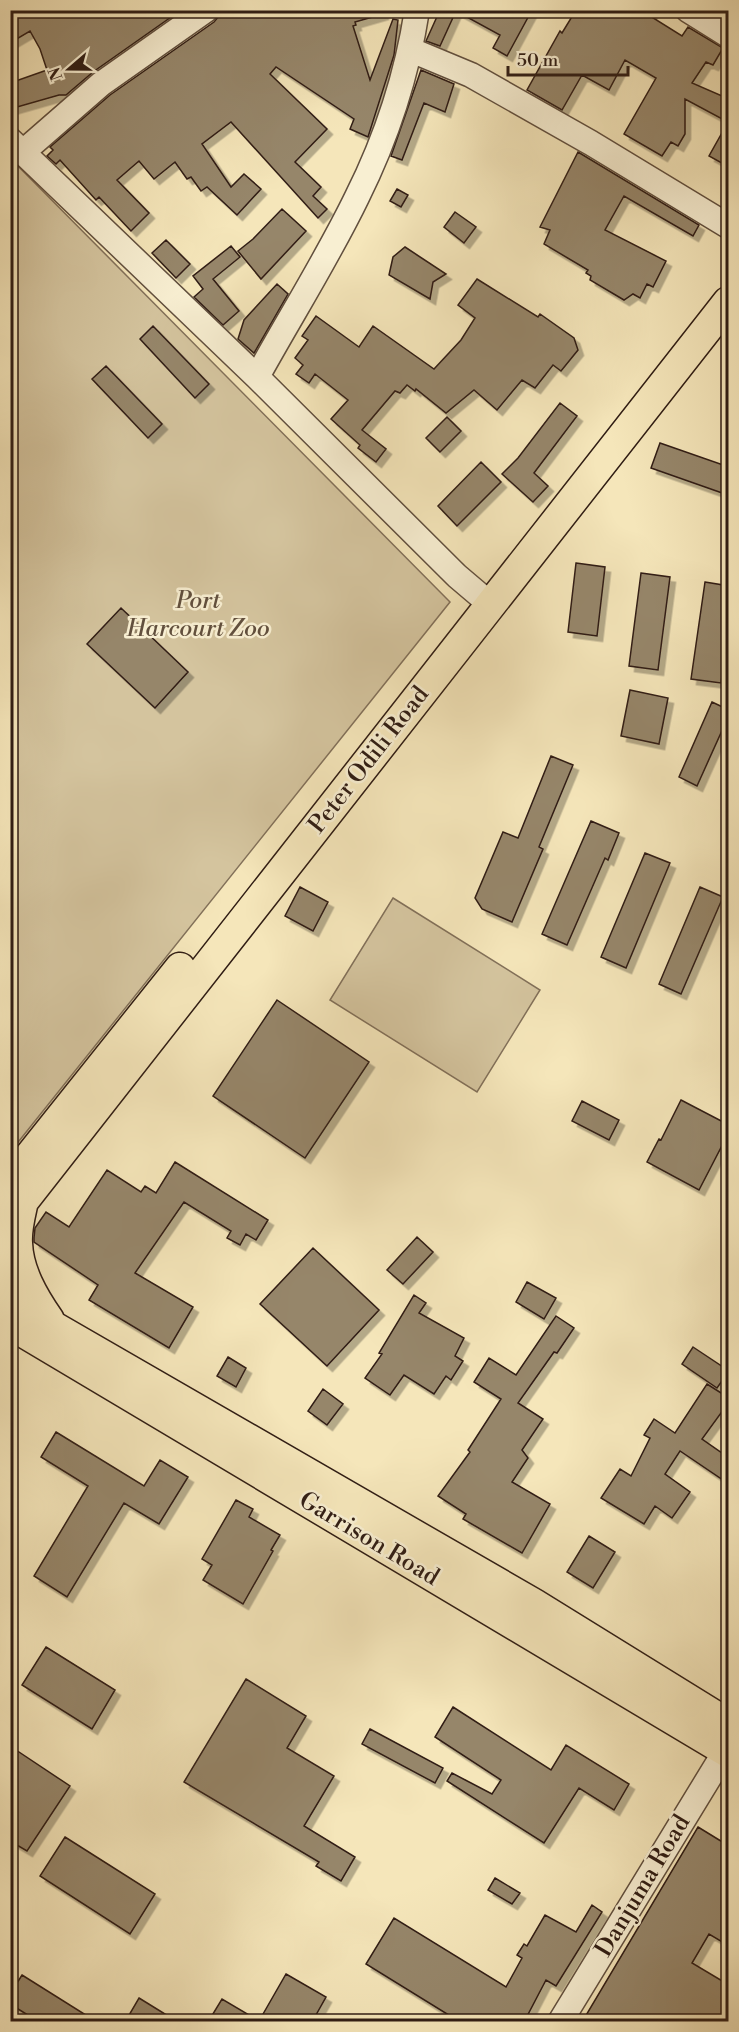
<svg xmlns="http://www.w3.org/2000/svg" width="739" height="2032" font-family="'Libre Bodoni',serif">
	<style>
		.green { fill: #d4c49e; stroke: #827059; stroke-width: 1.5 }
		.building { fill: #96866a; stroke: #301d14; stroke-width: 1.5; filter: url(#shadow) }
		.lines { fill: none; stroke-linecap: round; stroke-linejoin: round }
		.minor-casing { stroke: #614f3e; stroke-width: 27 }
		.major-casing { stroke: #301d14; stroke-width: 33 }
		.minor { stroke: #f8efd2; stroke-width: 24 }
		.major { stroke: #f5e6ba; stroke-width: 30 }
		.labels { text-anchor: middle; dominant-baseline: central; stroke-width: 5; stroke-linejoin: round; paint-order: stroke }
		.park-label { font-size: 24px; font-style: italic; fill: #614f3d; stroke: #f8efd2 }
		.street-label { font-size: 24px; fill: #301d14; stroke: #f8efd2 }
	</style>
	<defs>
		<filter id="shadow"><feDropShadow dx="5.5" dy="5.5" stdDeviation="0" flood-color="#0004"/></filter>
	</defs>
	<rect width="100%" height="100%" fill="#f5e6ba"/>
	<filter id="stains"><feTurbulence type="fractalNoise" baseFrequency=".00333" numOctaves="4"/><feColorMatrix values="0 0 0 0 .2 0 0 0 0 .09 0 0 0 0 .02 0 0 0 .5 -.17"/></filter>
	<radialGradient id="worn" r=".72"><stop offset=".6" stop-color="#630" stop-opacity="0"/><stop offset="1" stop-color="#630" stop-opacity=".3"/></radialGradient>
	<!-- green -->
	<path class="green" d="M11 159 450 602 11 1151Z
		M393 898 540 990 477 1092 330 1000Z"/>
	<!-- building -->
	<path class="building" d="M10 10H181L93 72 66 95H59L10 109V83L47 70 40 49 30 31 10 43Z
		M220 10H382L383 14 355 22 356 25 353 26 370 80 393 19 398 20 394 55 368 137 350 129 354 119 276 67 270 74 327 129 295 162 321 187 313 196 327 209 318 218 231 122 202 144 231 187 244 174 261 189 237 215 207 187 201 191 191 177 187 179 175 162 154 179 139 161 117 180 149 213 131 231 99 197 96 200 60 160 56 164 47 156 53 150 50 147 110 95 214 22 219 16Z
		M440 10H532L507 56 493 48 500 35 456 11 440 46 426 41Z
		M576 10 588 17 592 10H653L650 16 682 36 688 27 723 48 713 65 706 62 692 83 729 99V167L709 156 728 122 685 99V134L678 146 671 142 662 156 624 134 656 78 625 60 609 90 582 75 562 110 527 90 560 31 562 33Z
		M421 70 454 84 445 112 424 103 402 160 391 156Z
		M578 152 699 225 693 236 624 196 605 230 666 261 653 287 647 284 640 298 633 294 624 300 590 280 591 276 586 273 588 270 544 244 550 230 540 227Z
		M397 189 408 195 401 207 390 201Z
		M282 209 306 231 261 279 238 251 253 239Z
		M455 212 476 227 464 243 444 227Z
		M166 240 190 264 176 278 152 253Z
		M231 246 240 257 213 279 239 311 223 325 194 297 203 289 193 276Z
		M405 247 446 274 433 282 430 299 389 275 393 257Z
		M477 279 538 317 540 314 574 338 578 350 561 371 553 365 535 388 522 380 497 410 474 390 446 413 416 389 415 391 407 385 400 393 395 391 362 430 386 449 376 462 358 448 360 445 331 419 348 400 315 374 309 383 296 374 303 365 295 358 308 340 302 336 316 316 359 347 373 326 434 369 461 340 475 318 458 305Z
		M277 284 288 294 254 353 238 339 244 320Z
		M153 326 209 384 195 398 140 339Z
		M106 366 162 424 148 438 92 379Z
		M560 403 577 416 534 473 548 486 533 502 502 474 518 458Z
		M447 417 461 431 440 452 426 438Z
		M660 443 729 467V483L725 494 651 468Z
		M481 462 501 482 457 526 438 506Z
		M576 563 605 567 597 636 568 632Z
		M641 573 670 577 658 670 629 666Z
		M705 582 729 586V627L721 683 691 679Z
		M121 608 188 672 155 708 87 644Z
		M630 690 668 698 659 744 621 736Z
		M712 702 729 710V715L697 786 679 777Z
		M551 756 573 765 539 847 543 849 512 922 482 909 475 898 503 832 518 838Z
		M591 821 619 833 608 860 605 858 567 945 542 934Z
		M645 853 670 863 626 968 601 957Z
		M300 887 328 902 313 931 285 916Z
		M700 887 723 897 681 994 659 984Z
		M277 1000 369 1062 305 1158 213 1096Z
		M681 1100 729 1125V1132L699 1190 647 1162 659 1139 661 1140Z
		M582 1101 619 1120 609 1140 572 1121Z
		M175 1162 268 1220 256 1240 246 1234 240 1245 227 1238 231 1231 184 1202 135 1273 193 1307 169 1348 89 1300 98 1285 34 1242V1238L35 1228 46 1212 69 1227 107 1170 141 1192 145 1186 156 1193Z
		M417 1237 433 1252 403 1284 387 1270Z
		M313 1248 379 1310 327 1366 260 1304Z
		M527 1282 556 1298 544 1319 516 1302Z
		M414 1295 426 1303 419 1313 464 1338 455 1356 463 1361 451 1380 446 1376 434 1394 404 1375 390 1395 365 1378 382 1354 379 1353Z
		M556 1316 574 1328 557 1353 554 1352 518 1403 543 1419 522 1450 528 1458 512 1482 550 1504 522 1553 463 1519 466 1514 438 1496 470 1452 468 1450 501 1399 474 1382 489 1358 516 1375Z
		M693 1347 729 1371 717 1388 682 1364Z
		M228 1357 246 1368 236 1387 217 1376Z
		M707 1384 729 1398V1402L702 1439 729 1458V1484L680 1451 665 1474 690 1492 672 1518 655 1506 644 1524 601 1498 620 1469 631 1476 650 1438 644 1435 654 1419 675 1433Z
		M323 1389 343 1404 327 1425 308 1411Z
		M56 1432 144 1486 160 1460 188 1477 159 1524 124 1503 67 1597 34 1576 88 1486 41 1457Z
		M236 1500 253 1509 249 1517 280 1535 271 1550 273 1551 243 1604 203 1580 212 1565 202 1559Z
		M589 1536 615 1552 593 1588 567 1572Z
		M46 1647 115 1690 92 1729 22 1685Z
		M246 1679 306 1716 287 1748 334 1776 304 1826 355 1857 341 1881 316 1866 319 1862 184 1782Z
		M453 1707 551 1770 566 1745 629 1784 614 1810 579 1788 544 1843 447 1781 452 1773 492 1794 501 1780 435 1737Z
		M370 1729 443 1768 435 1783 362 1744Z
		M10 1746 70 1786 27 1851 10 1841Z
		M698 1827 729 1846V1946L709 1934 692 1963 729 1985V2022H582Z
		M65 1837 155 1894 130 1934 40 1876Z
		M495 1878 520 1893 512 1904 488 1890Z
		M592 1905 602 1912 556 1986 546 1980 524 2022H460L366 1964 394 1918 506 1987 522 1958 517 1955 524 1944 527 1946 545 1915 576 1932Z
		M286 1974 326 1997 312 2022H208L222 1999 259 2021Z
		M22 1975 97 2022H39L10 2004V1994Z
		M139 1998 178 2022H125Z"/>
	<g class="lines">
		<!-- minor casing -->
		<g class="minor-casing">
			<path id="minor" d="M688 10 728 35
				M411 50 471 75 591 143 728 226
				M10 140 257 377 457 576 490 604
				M23 152 101 84 206 10
				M257 377C290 317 327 259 357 197 386 139 407 75 417 10
				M560 2022 726 1750"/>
		</g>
		<!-- major casing -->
		<g class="major-casing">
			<path id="major" d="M10 1181 180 968
				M23 1201C20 1215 16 1229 17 1243 18 1271 33 1297 49 1320
				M10 1218 728 302
				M10 1298 54 1327 534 1604 728 1724
				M10 1324 728 1752"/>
		</g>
		<!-- minor -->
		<use href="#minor" class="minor"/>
		<!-- major -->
		<use href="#major" class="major"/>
	</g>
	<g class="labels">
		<!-- park labels -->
		<g class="park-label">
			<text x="198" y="601">Port<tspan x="198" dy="28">Harcourt Zoo</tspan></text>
		</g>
		<!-- street labels -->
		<g class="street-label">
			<text transform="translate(369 760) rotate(-52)">Peter Odili Road</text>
			<text transform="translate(369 1539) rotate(31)">Garrison Road</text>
			<text transform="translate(643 1886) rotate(-59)">Danjuma Road</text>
		</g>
	</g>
	<!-- margin -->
	<rect width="739" height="2032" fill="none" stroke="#f5e6ba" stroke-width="36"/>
	<rect x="12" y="12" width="715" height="2008" fill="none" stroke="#301d14" stroke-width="3"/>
	<rect x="18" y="18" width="703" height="1996" fill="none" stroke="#301d14" stroke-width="1.5"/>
	<!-- north arrow -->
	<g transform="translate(69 69) rotate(250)" stroke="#f8efd2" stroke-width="4.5" paint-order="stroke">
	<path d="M0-4.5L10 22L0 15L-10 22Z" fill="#301d14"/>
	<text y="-9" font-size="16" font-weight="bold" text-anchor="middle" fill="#301d14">N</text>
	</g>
	<!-- scale -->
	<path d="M508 66v9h120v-9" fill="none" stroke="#301d14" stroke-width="3"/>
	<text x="517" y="66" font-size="18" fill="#301d14" stroke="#f8efd2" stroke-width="4.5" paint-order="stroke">50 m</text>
	<rect width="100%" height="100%" filter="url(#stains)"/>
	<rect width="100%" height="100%" fill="url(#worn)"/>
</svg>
